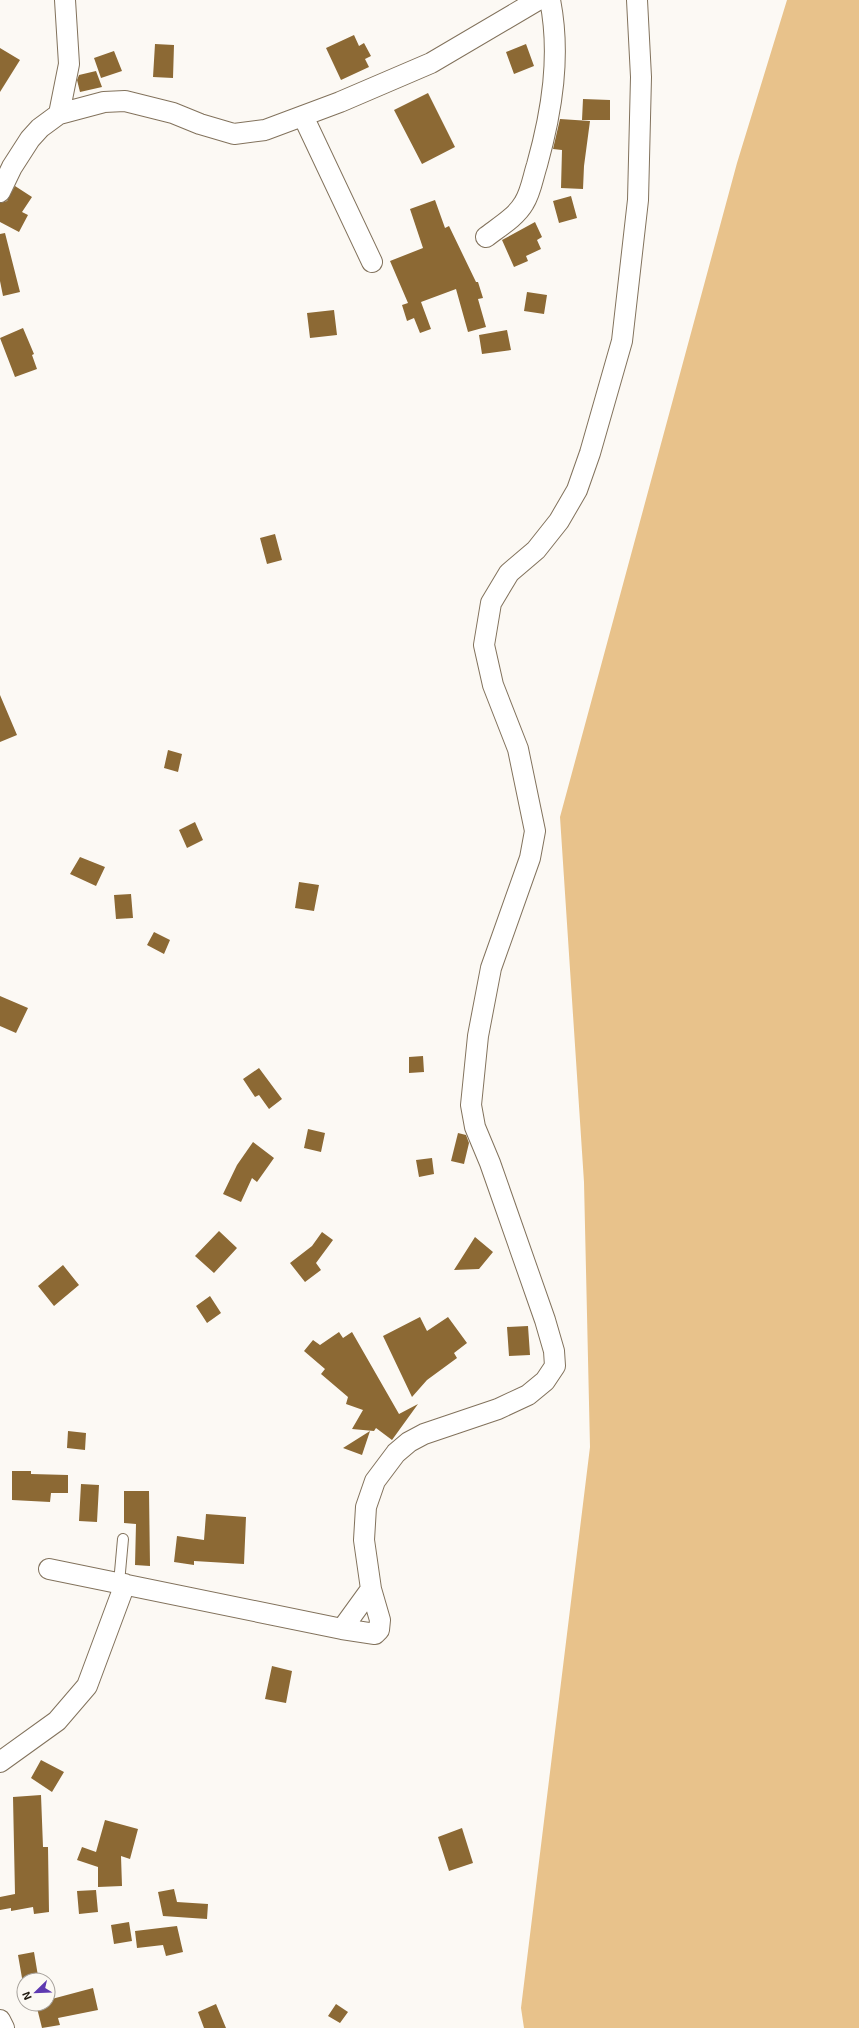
<svg xmlns="http://www.w3.org/2000/svg" width="859" height="2028" font-family="'Exo 2',sans-serif">
	<style>
		.forest { fill: #e8c28b }
		.building { fill: #8c6934 }
		.lines { fill: none; stroke-linecap: round; stroke-linejoin: round }
		.lane-casing { stroke: #82725c; stroke-width: 12 }
		.street-casing { stroke: #82725c; stroke-width: 22 }
		.lane { stroke: #fff; stroke-width: 10 }
		.street { stroke: #fff; stroke-width: 20 }
	</style>
	<rect width="100%" height="100%" fill="#fcf9f4"/>
	<!-- forest -->
	<path class="forest" d="M787 0H859V2028H524L521 2008 590 1447 584 1182 560 817 737 163Z"/>
	<!-- building -->
	<path class="building" d="M354 35 359 46 364 43 371 56 365 59 369 67 341 80 326 48Z
		M155 44 174 45 173 78 153 77Z
		M526 44 534 66 514 74 506 52Z
		M0 48 20 60 0 92Z
		M114 51 122 71 101 78 94 58Z
		M96 71 102 87 80 92 77 80 79 75Z
		M428 93 455 147 422 164 394 110Z
		M583 99 610 100V120H582Z
		M560 119 590 121 584 166 583 189 561 188 562 150 553 149Z
		M15 186 32 197 22 212 28 215 19 232 0 222V203L7 201Z
		M571 196 577 218 559 223 553 201Z
		M435 200 445 228 449 226 476 282H478L483 298 478 299 486 327 468 332 456 289 421 302 431 329 420 333 414 318 407 321 402 305 408 303 390 261 423 248 410 209Z
		M535 222 542 237 537 240 541 249 526 256 528 261 514 267 502 240Z
		M5 233 20 292 3 296 0 281V234Z
		M527 292 547 295 544 314 524 311Z
		M334 310 337 335 310 338 307 313Z
		M23 328 34 354 32 355 37 369 15 377 0 338Z
		M507 330 511 350 482 354 479 335Z
		M275 534 282 560 267 564 260 538Z
		M0 695 17 735 0 742Z
		M168 750 182 754 178 772 164 768Z
		M195 822 203 840 187 848 179 830Z
		M80 857 105 867 96 886 70 874Z
		M299 882 319 885 314 911 295 908Z
		M131 894 133 918 116 919 114 895Z
		M154 932 170 940 164 954 147 945Z
		M0 996 28 1008 16 1033 0 1026Z
		M423 1056 424 1072 409 1073V1057Z
		M259 1068 282 1099 269 1109 259 1095 255 1097 243 1079Z
		M308 1129 325 1133 321 1152 304 1148Z
		M458 1133 466 1135 469 1143 464 1164 451 1161Z
		M253 1142 274 1158 257 1182 252 1178 241 1202 223 1194 237 1165Z
		M432 1158 434 1174 419 1177 416 1160Z
		M219 1231 237 1248 214 1273 195 1256Z
		M322 1232 333 1240 316 1263 321 1270 305 1282 290 1263 312 1246Z
		M475 1237 493 1252 479 1269 454 1270Z
		M63 1265 79 1285 54 1306 38 1286Z
		M210 1296 221 1313 207 1323 196 1306Z
		M420 1317 427 1331 448 1317 467 1343 454 1353 457 1358 427 1380 412 1397 383 1336Z
		M528 1326 530 1355 509 1356 507 1327Z
		M339 1332 343 1338 352 1332 399 1414 418 1404 392 1440 376 1428 374 1431 352 1429 363 1410 346 1404 348 1397 321 1374 325 1369 304 1351 313 1340 320 1345Z
		M68 1431 86 1433 85 1450 67 1448Z
		M370 1431 362 1455 343 1448Z
		M12 1471H31V1474L68 1475V1493H51L50 1502 12 1500Z
		M81 1484 99 1485 97 1522 79 1521Z
		M124 1491H149L150 1566 135 1565 136 1524 124 1523Z
		M206 1514 246 1517 244 1564 194 1561V1565L174 1562 177 1536 204 1540Z
		M272 1666 292 1671 286 1703 265 1699Z
		M41 1760 64 1772 52 1792 31 1778Z
		M41 1795 43 1847H48L49 1912 34 1914 33 1907 11 1911V1908L0 1910V1897L15 1894 13 1797Z
		M105 1820 138 1829 130 1859 121 1856 122 1886 98 1887V1867L77 1860 82 1847 96 1852Z
		M462 1828 473 1863 449 1871 438 1837Z
		M174 1889 177 1902 208 1904 207 1919 163 1916 158 1892Z
		M96 1890 98 1912 79 1914 77 1891Z
		M129 1922 132 1941 114 1944 111 1925Z
		M177 1926 183 1952 166 1956 163 1945 137 1948 135 1931Z
		M34 1952 38 1976 22 1978 18 1955Z
		M93 1988 98 2010 58 2018 60 2025 42 2028 36 2004H48V2000Z
		M216 2004 226 2028H204L198 2012Z
		M336 2004 348 2012 340 2023 328 2016Z"/>
	<g class="lines">
		<!-- lane casing -->
		<g class="lane-casing">
			<path id="lane" d="M119 1583 123 1539"/>
		</g>
		<!-- street casing -->
		<g class="street-casing">
			<path id="street" d="M59 114 69 64 65 0
				M303 116 372 262
				M0 192 12 167 30 139 40 128 59 114 104 102 125 101 173 113 200 124 234 134 265 130 340 102 431 63 538 0
				M486 237C499 227 516 217 524 203 531 192 533 177 537 165 552 111 561 55 550 0
				M49 1569 342 1629 375 1634 379 1630 380 1620 371 1589 364 1540 366 1507 375 1481 396 1453 409 1442 424 1434 498 1409 528 1395 545 1381 555 1366 554 1351 545 1320 490 1163 475 1127 471 1105 478 1036 491 968 530 858 535 831 518 749 493 685 484 645 491 603 509 573 536 550 559 521 577 490 590 453 622 341 638 200 641 77 637 0
				M342 1629 371 1589
				M0 1762 57 1721 87 1686 125 1584
				M0 2020 4 2028"/>
		</g>
		<!-- lane -->
		<use href="#lane" class="lane"/>
		<!-- street -->
		<use href="#street" class="street"/>
	</g>
	<!-- north arrow -->
	<g transform="translate(36 1992) rotate(247)"><circle r="19" fill="#fcf9f4" stroke="#a49f99"/>
	<path d="M0-3L7 15L0 10L-7 15Z" fill="#5e39b1"/>
	<text y="-6" font-size="11" font-weight="bold" text-anchor="middle" fill="#201910">N</text>
	</g>
</svg>
